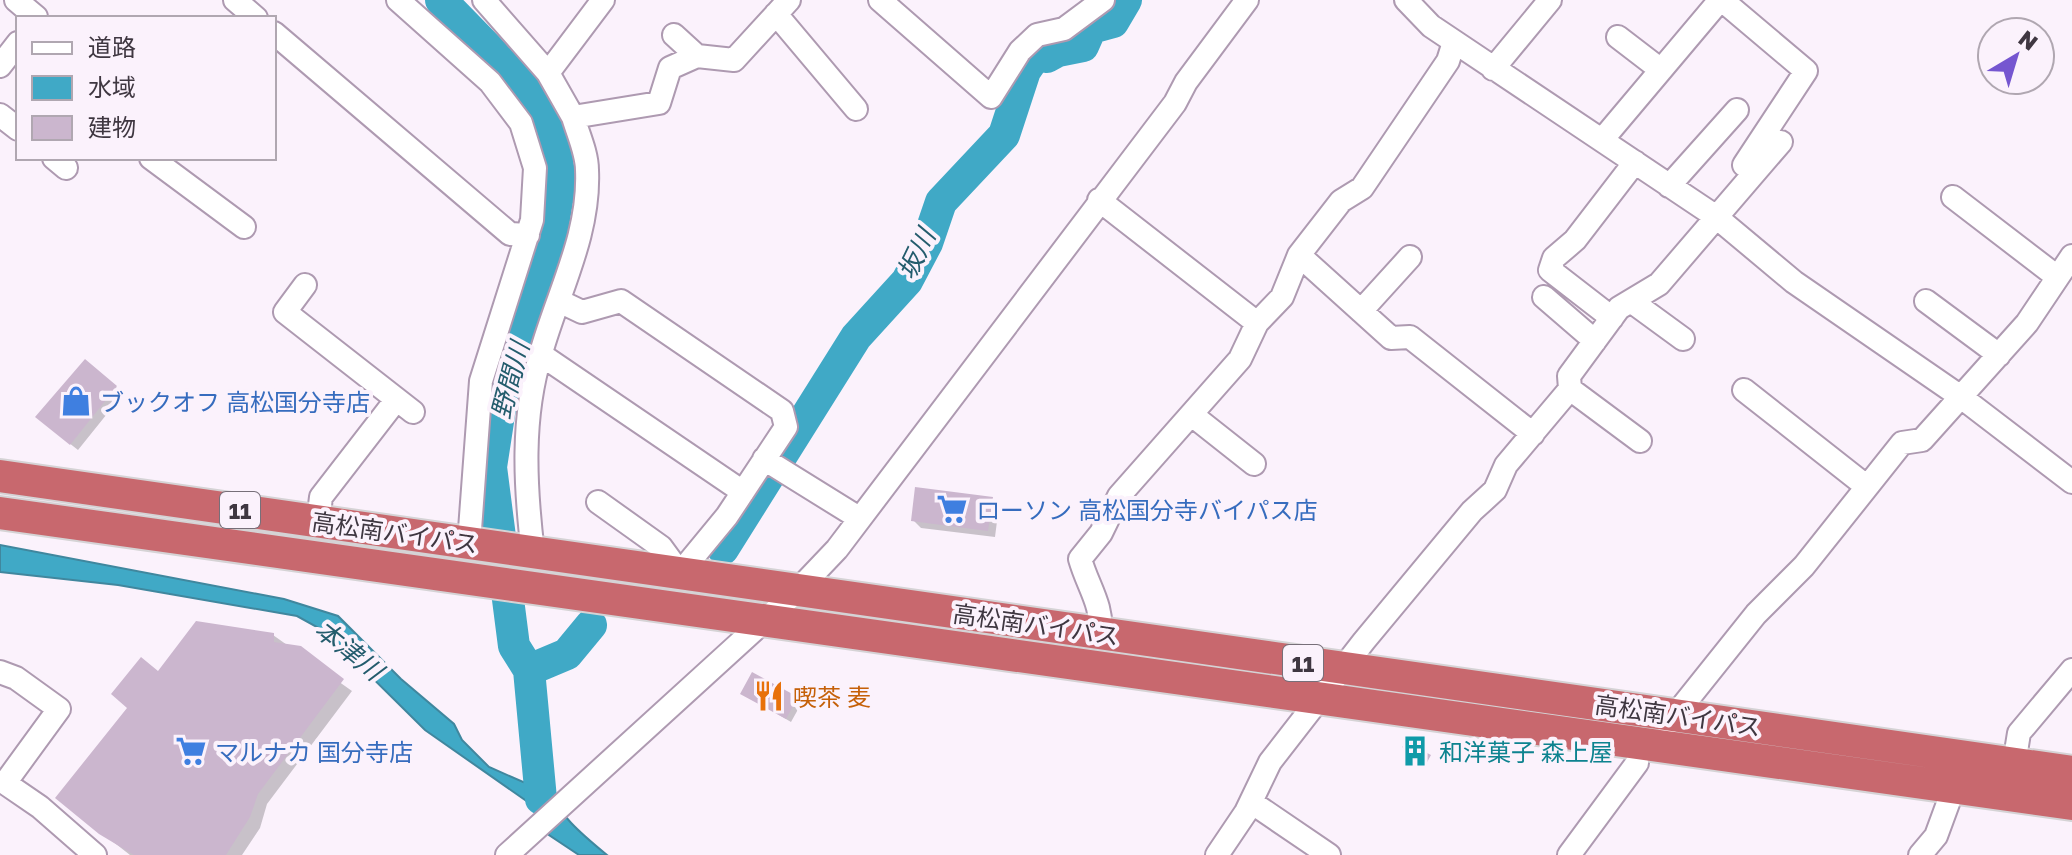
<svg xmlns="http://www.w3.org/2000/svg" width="2072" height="855" font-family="'Golos Text','Noto Sans JP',sans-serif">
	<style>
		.water { fill: #40a9c6; stroke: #40879e; stroke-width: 2 }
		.shadow { fill: #0003 }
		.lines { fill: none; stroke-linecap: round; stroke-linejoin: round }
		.river { stroke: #40a9c6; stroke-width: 32 }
		.building { fill: #cbb6ce }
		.minor-casing { stroke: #ae9ab1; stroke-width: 26 }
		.highway-casing { stroke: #d5d3d5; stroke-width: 36 }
		.minor { stroke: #fff; stroke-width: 22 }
		.highway { stroke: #c8686e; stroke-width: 32 }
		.labels { text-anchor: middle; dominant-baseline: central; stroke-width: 8; stroke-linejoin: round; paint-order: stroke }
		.shield { fill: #fbf2fc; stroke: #776f79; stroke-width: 2 }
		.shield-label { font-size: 22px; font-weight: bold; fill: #3f3741 }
		.shop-label { font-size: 24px; fill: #366cbe; stroke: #fbf2fc; text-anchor: start }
		.street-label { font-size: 24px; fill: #3f3741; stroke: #fbf2fc }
		.food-label { font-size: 24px; fill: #c56008; stroke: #fbf2fc; text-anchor: start }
		.culture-label { font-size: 24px; fill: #0d838f; stroke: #fbf2fc; text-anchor: start }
		.water-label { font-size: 26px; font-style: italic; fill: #245c6d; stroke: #fbf2fc }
	</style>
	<rect width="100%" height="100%" fill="#fbf2fc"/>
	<!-- water -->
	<path class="water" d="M0 545 284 599 338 616 401 679 454 724 462 740 489 767 530 785 543 782C558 814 580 833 607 855H579L549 835 535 807 425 730 326 632 297 616 118 585 0 572Z"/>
	<!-- shadow -->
	<path class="shadow" d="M116 387 123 394 78 450 45 424Z
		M992 499 999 506 995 537 921 528 913 520Z
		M273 635 352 691 267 804 260 828 242 855H130L57 798 158 674Z
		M743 694 797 699 801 704 791 722Z"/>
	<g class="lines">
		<!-- river -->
		<path class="river" d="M441 0 527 88 555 142 560 183 549 249 501 402 491 467 514 646 529 670 541 799
			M723 549 856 337 907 281 927 243 941 202 1004 135 1025 71 1036 55 1047 57 1058 51 1083 46 1091 28 1113 22 1126 0
			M529 670 567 654 591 625"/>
	</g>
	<!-- building -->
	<path class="building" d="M85 359 117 386 70 445 35 417Z
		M915 487 993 497 988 531 911 521Z
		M196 621 274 633V642L301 646 344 679 258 794 250 817 226 855H134L99 834 55 798 127 708 111 694 141 657 158 671Z
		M752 672 798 697 786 719 740 694Z
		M1406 742 1431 755 1425 766 1402 747Z"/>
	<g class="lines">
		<!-- minor casing -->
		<g class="minor-casing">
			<path id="minor" d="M16 0 36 17
				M235 0 256 18
				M398 0 490 82 521 123 535 168 532 220 481 381 469 543
				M484 0 548 73 573 117 659 103 670 68 697 56 734 60 789 0
				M880 0 991 97 1020 51 1037 35 1064 29 1103 0
				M1406 0 1431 26 1715 216 1794 282 1961 397 2072 482
				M1722 0 1806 71 1744 165
				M776 14 856 109
				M274 33 510 234 528 235
				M674 35 697 56
				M1618 37 1661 70
				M0 66 18 43
				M1493 69 1550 0
				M548 73 603 0
				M0 115 18 129
				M1602 140 1720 0
				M54 158 66 168
				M151 158 244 227
				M1669 186 1737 110
				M1953 197 2056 276
				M1099 200 1257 323
				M1299 255 1391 338 1410 337 1533 434
				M305 285 285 312 413 412
				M1544 297 1595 341
				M559 301 582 312 621 301 782 411 786 427 727 516 680 573 661 547 598 502
				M1631 301 1683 339
				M1926 301 1999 355
				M1361 311 1410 257
				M1612 318 1550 270 1554 258 1575 240 1635 162
				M540 354 743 492
				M1570 389 1640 441
				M1744 390 1866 486
				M1192 415 1254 464
				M764 459 859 518
				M318 522 321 497 396 400
				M533 553C525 486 521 418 541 353 558 292 590 235 587 170 587 153 578 134 573 117
				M1100 633C1103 605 1088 587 1080 559L1101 533 1119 496 1240 359 1257 323 1282 297 1299 255 1341 201 1362 188 1448 61 1454 42
				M0 672 16 678 59 709 5 783 40 807 95 855
				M1668 724 1756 614 1804 566 1902 443 1922 440 2027 323 2072 256
				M2014 764 2019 733 2072 670
				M1251 802 1329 855
				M507 855 798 590 837 549 1175 103 1186 82 1247 0
				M1217 855 1246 812 1270 762 1364 641 1472 511 1495 490 1506 465 1570 389 1569 376 1619 308 1659 284 1781 142
				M1569 855 1637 763
				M1920 855 1936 836 1954 787"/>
		</g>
		<!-- highway casing -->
		<g class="highway-casing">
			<path id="highway" d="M0 476 2072 772
				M0 513 2072 804"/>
		</g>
		<!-- minor -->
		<use href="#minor" class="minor"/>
		<!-- highway -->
		<use href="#highway" class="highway"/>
	</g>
	<!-- icons -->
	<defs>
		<g id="shop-bare" transform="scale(2.4)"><path d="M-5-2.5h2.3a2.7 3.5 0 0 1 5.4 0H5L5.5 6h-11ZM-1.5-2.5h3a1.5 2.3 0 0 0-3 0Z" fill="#3f7fe0" stroke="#fbf2fc" stroke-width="2.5" paint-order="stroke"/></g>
		<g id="supermarket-bare" transform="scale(2.4)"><path d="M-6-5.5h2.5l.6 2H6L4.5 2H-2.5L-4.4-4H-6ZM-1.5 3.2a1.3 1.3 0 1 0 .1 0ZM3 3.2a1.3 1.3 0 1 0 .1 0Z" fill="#3f7fe0" stroke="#fbf2fc" stroke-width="2.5" paint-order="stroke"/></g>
		<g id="restaurant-bare" transform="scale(2.4)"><path d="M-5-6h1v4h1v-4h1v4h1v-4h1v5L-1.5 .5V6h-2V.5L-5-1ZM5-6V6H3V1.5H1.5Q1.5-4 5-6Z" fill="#e8710a" stroke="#fbf2fc" stroke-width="2.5" paint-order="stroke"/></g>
		<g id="building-bare" transform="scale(2.4)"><path d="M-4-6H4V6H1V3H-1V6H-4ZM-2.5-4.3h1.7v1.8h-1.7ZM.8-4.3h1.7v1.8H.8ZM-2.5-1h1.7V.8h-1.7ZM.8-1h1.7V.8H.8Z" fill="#0f9aa8" stroke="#fbf2fc" stroke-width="2.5" paint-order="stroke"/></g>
	</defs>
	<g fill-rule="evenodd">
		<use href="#shop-bare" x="76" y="401"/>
		<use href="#supermarket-bare" x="952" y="509"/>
		<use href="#restaurant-bare" x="769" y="696"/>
		<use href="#supermarket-bare" x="191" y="751"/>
		<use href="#building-bare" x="1415" y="751"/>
	</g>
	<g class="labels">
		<!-- shield labels -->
		<g class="shield">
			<rect x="220" y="492" width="40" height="36" rx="6"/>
			<rect x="1283" y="645" width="40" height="36" rx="6"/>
		</g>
		<g class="shield-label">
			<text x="240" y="510">11</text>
			<text x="1303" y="663">11</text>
		</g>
		<!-- shop labels -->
		<g class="shop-label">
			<text x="100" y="401">ブックオフ 高松国分寺店</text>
			<text x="976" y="509">ローソン 高松国分寺バイパス店</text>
			<text x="215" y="751">マルナカ 国分寺店</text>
		</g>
		<!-- street labels -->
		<g class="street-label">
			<text transform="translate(395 532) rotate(8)">高松南バイパス</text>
			<text transform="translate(1036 624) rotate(8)">高松南バイパス</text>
			<text transform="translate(1678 715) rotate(8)">高松南バイパス</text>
		</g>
		<!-- food labels -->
		<g class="food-label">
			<text x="793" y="696">喫茶 麦</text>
		</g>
		<!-- culture labels -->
		<g class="culture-label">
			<text x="1439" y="751">和洋菓子 森上屋</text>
		</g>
		<!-- water labels -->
		<g class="water-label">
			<text transform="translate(916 254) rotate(-64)">坂川</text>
			<text transform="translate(510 380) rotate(-75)">野間川</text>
			<text transform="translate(349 650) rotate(39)">本津川</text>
		</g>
	</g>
	<!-- legend -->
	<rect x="16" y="16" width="260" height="144" fill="#fbf2fc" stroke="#b0a7b1" stroke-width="2"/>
	<rect x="32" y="42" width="40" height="12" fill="#ffffff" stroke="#b0a7b1" stroke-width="2"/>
	<text x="88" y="56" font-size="24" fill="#3f3741">道路</text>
	<rect x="32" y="76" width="40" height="24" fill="#40a9c6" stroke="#b0a7b1" stroke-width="2"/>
	<text x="88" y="96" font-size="24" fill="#3f3741">水域</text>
	<rect x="32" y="116" width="40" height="24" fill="#cbb6ce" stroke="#b0a7b1" stroke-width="2"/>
	<text x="88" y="136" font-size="24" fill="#3f3741">建物</text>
	<!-- north arrow -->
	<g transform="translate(2016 56) rotate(38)"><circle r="38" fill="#fbf2fc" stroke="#b0a7b1" stroke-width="2"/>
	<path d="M0-6L14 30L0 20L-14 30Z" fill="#7556d0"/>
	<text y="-12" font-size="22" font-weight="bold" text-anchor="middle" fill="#3f3741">N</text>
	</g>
</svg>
